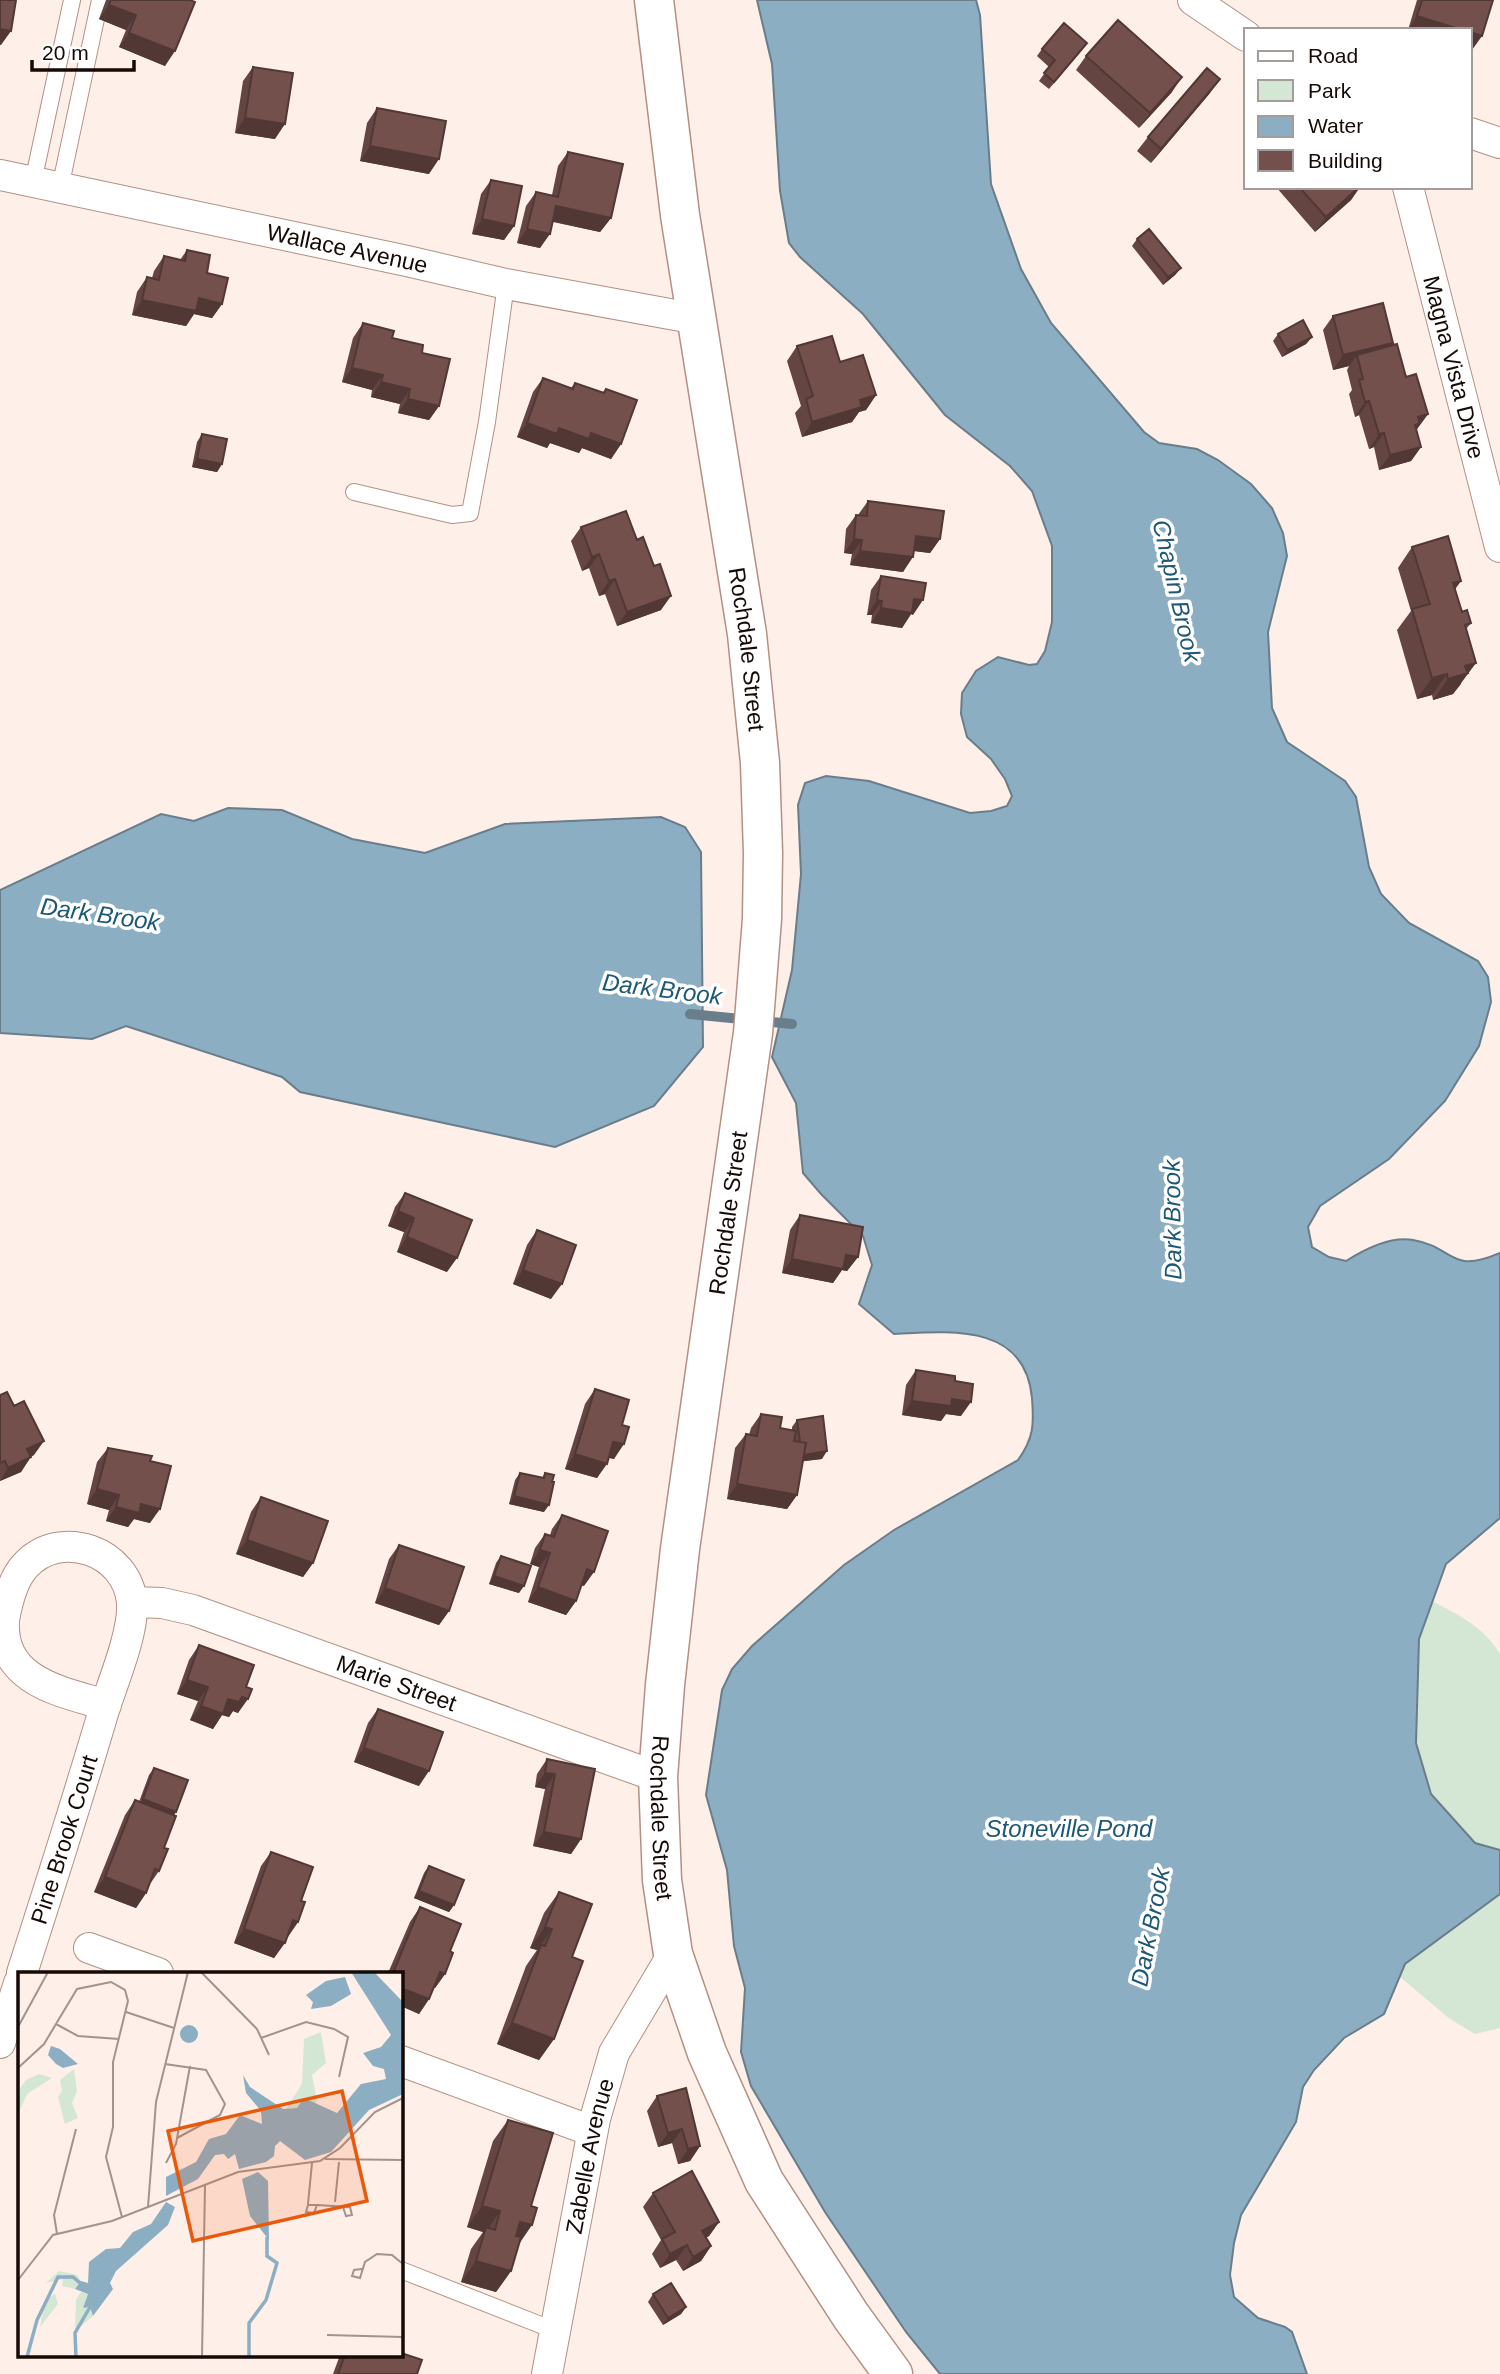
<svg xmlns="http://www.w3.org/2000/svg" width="1500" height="2374" font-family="Helvetica,sans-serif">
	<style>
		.green { fill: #d4e6d4 }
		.water { fill: #8caec3; stroke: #697d8a; stroke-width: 2 }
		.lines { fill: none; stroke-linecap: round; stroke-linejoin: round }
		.stream { stroke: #697d8a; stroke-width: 10 }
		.lane-casing { stroke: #b39082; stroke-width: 18 }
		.street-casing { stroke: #b39082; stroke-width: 32 }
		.secondary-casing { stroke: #b39082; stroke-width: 41 }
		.lane { stroke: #fff; stroke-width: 16 }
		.street { stroke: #fff; stroke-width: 30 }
		.secondary { stroke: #fff; stroke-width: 38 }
		.wall { fill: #644541 }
		.shaded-wall { fill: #513835 }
		.building { fill: #74504c; stroke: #513835; stroke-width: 2 }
		.labels { text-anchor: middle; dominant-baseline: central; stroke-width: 7; stroke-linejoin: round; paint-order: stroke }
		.street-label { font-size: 23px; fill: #160a06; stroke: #fff }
		.water-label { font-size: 24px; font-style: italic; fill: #1d5877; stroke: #fff }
		.inset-river { fill: none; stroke: #8caec3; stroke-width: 3.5 }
		.inset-road { fill: none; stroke: #a2938e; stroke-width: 2 }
		.view { fill: #e8590c; fill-opacity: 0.15; stroke: #e8590c; stroke-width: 3.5 }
		.inset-edge { fill: none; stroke: #160a06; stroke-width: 3.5 }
	</style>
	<rect width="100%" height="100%" fill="#ffefe9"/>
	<!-- green -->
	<path class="green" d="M1432 1601C1460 1616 1483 1626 1500 1654V1850L1475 1843 1431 1794 1416 1743 1419 1639Z
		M1500 1894V2028L1475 2034 1450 2019 1400 1977 1405 1964Z"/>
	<!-- water -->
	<path class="water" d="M757 0H976L980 15 991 184 1021 269 1051 323 1144 432 1159 443 1197 449 1218 460 1251 484 1272 508 1283 533 1287 556 1268 632 1272 708 1287 742 1345 781 1356 797 1369 867 1381 894 1409 923 1478 961 1488 977 1491 1002 1479 1046 1445 1101 1389 1159 1320 1206 1308 1227 1312 1247 1329 1257 1346 1261C1365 1249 1391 1236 1413 1240 1455 1247 1449 1275 1500 1253V1518L1446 1564 1419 1639 1416 1743 1431 1794 1475 1843 1500 1850V1894L1405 1964 1384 2014 1344 2038 1314 2070 1303 2087 1296 2122 1241 2215 1234 2243 1230 2275 1234 2297 1258 2318 1285 2327 1292 2332 1307 2374H940L906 2332 825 2212 751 2086 741 2052 745 1988 734 1946 727 1870 706 1795 722 1690 732 1669 752 1646 844 1565 894 1530 1018 1460C1034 1438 1034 1424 1032 1398 1025 1323 951 1331 894 1334L859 1304 872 1265 863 1236 821 1194 803 1173 796 1103 772 1057 792 970 801 874 798 805 805 783 826 776 869 781 970 813 991 811 1007 806 1012 796 1005 779 991 759 967 737 961 714 962 693 976 671 998 657 1029 665 1037 664 1045 651 1052 622V546L1032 491 1010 466 945 415 863 314 800 257 789 243 780 191 772 64Z
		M228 808 282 810 352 839 425 853 505 824 661 817 685 827 701 852 703 1047 654 1106 555 1147 300 1092 282 1077 126 1026 92 1039 0 1033V890L161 814 194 821Z"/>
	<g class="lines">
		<!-- stream -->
		<path class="stream" d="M690 1014 792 1024"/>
		<!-- lane casing -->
		<g class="lane-casing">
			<path id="lane" d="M33 182 72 0
				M60 188 100 0
				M354 492 452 515 470 513 487 422 506 284
				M401 2270 556 2331"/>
		</g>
		<!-- street casing -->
		<g class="street-casing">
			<g id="street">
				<path d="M1193 0 1246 36"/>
				<path d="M1470 133 1500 143"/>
				<path id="s1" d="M0 175 407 261 506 284 697 319"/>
				<path id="s2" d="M1408 187 1500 547"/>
				<path id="s3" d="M132 1602 162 1603 193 1610 658 1777"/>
				<path d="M89 1948 158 1973"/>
				<path id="s4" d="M22 1973C50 1886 78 1798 104 1710 113 1682 134 1632 132 1603 128 1551 60 1527 25 1566 13 1579 7 1603 4 1620 0 1682 63 1692 106 1705"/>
				<path d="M0 2043 19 1983"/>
				<path d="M401 2061 592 2131"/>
				<path id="s5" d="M547 2374 595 2119 614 2053 673 1954"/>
			</g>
		</g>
		<!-- secondary casing -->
		<g class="secondary-casing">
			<g id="secondary">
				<path id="s6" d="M654 0 680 215 747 634 760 763 763 853 762 919 753 1033 680 1549 665 1685 658 1777 662 1880 673 1954 707 2053 764 2181 851 2316 893 2374"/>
			</g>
		</g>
		<!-- lane -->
		<use href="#lane" class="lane"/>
		<!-- street -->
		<use href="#street" class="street"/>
		<!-- secondary -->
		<use href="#secondary" class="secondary"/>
	</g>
	<!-- wall -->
	<path class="wall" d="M106 0H190L165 66 119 47 126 30 99 19Z
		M1417 0H1493L1472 50H1470V30H1408Z
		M1042 49 1082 50 1049 89 1039 81 1049 67 1037 56Z
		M1086 56 1172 92 1139 128 1076 70Z
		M253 67 275 139 235 133 243 81Z
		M1210 93 1151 163 1137 151 1148 137Z
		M377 108 429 174 360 161 367 123Z
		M568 152 611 218 600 232 553 222 540 248 517 243 526 206 536 192 552 195 558 166Z
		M491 180 514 226 504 240 472 234 481 194Z
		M1276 187H1360L1351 200 1315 232Z
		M1137 239 1181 268 1175 275 1163 285 1132 246Z
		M187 250 207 273 222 304 212 318 194 314 186 326 132 315 137 292 147 277 152 278 154 271 164 256 180 260Z
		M1333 316 1391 346 1406 377 1428 414 1417 429H1416L1421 447 1411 461 1379 470 1374 447 1369 449 1359 415 1355 417 1349 394 1352 390 1347 370 1349 366 1333 370 1323 330Z
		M363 323 422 353 439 406 429 420 398 413 400 404 371 397 372 390 342 382 353 338Z
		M1278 334 1312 337 1306 344 1282 357 1273 341Z
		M797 346 840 362 876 395 866 410 859 412 852 422 802 437 795 413 801 406 787 361Z
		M543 378 571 388 575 383 603 393 606 389 621 444 611 459 582 448 579 453 550 443 547 448 517 437 533 392Z
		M202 434 222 464 217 472 192 467 197 442Z
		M868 501 940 539 930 553 914 551 903 572 850 565 852 554 844 553 846 529 856 515H858Z
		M581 527 661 610 617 626 605 594 599 596 589 568 582 571 571 541Z
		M1412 547 1455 590 1462 612 1471 623 1466 629 1461 684 1453 694 1433 700 1432 695 1417 699 1397 630 1411 611 1398 568Z
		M881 576 913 615 911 614 902 628 871 623 872 615H867L871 590Z
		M405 1193 447 1272 397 1252 404 1232 388 1226 395 1207Z
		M800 1215 858 1257 847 1271 842 1270 833 1283 782 1273 790 1230Z
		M537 1230 551 1299 513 1284 527 1245Z
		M916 1370 955 1381 961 1416 946 1414 941 1421 902 1415 906 1385Z
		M595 1389 622 1425 614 1459 609 1458 597 1478 565 1469 585 1404Z
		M0 1395 34 1455 30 1457 21 1472 0 1481Z
		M761 1414 780 1428 792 1430V1427L797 1420 822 1459 803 1461 797 1495 787 1509 727 1499 735 1448 746 1434 749 1435 751 1428Z
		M108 1448 150 1461V1523L134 1519 128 1527 106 1521 109 1510 87 1504 97 1462Z
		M520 1473 542 1478 545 1473 544 1512 509 1504 515 1480Z
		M261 1497 313 1563 303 1577 236 1554 251 1512Z
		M562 1515 584 1586 581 1585 576 1601 566 1615 528 1602 539 1567 530 1564 535 1548 545 1534 550 1535 552 1529Z
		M399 1545 449 1611 439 1625 375 1603 389 1559Z
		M501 1556 519 1593 489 1584 496 1563Z
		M199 1645 246 1687 238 1713 233 1711 229 1717 222 1715 213 1729 190 1720 198 1701 177 1694 189 1660Z
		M378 1709 419 1786 354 1762 368 1723Z
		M547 1759 581 1839 571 1854 533 1846 545 1789 535 1787 537 1774Z
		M154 1768 174 1815 164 1848 159 1871 150 1884 146 1893 136 1908 94 1892 125 1815 135 1800 139 1802 149 1775Z
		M271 1852 301 1901 298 1922 274 1958 234 1943 261 1866Z
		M429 1866 454 1905 449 1912 414 1898 424 1873Z
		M559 1892 572 1957 554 2039 539 2060 497 2044 526 1966 537 1950 530 1948 544 1913Z
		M420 1907 450 1951 445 1974 435 1988H434L429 1999 419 2014 401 2006V1973H388L410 1922Z
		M657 2096 700 2146 690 2161 678 2164 672 2143 658 2147 647 2111Z
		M508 2120 519 2244 511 2271 496 2292 461 2282 471 2249 483 2232 467 2227 493 2141Z
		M653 2193 719 2222 709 2236 706 2238 711 2246 701 2261 683 2271 676 2260 660 2268 652 2254 661 2240 643 2207Z
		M653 2294 686 2307 681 2314 663 2325 648 2302Z
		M340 2355H401L417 2374H333Z"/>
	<!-- shaded-wall -->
	<path class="shaded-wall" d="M109 5 136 15 126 30 99 19Z
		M1417 16 1462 30H1408Z
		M0 29 11 31 1 45H0Z
		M1470 32 1482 36 1472 50H1470Z
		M129 33 175 51 165 66 119 47Z
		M1182 77 1172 92 1139 128 1150 113Z
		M1220 79 1210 93 1151 163 1161 149Z
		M245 118 285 124 275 139 235 133Z
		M370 146 439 159 429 174 360 161Z
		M1360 187 1351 200 1315 232 1326 217Z
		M556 206 611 218 600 232 546 220Z
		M482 219 514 226 504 240 472 234Z
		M527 229 550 234 540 248 517 243Z
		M1181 268 1175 275 1163 285 1168 277Z
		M199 298 222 304 212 318 194 314 186 326 132 315 142 300Z
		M1312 337 1306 344 1282 357 1287 350Z
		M1393 343 1383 357 1357 355 1349 366 1333 370 1343 355Z
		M352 368 383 375 372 390 342 382Z
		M381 382 410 389 400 404 371 397Z
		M876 395 866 410 859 412 852 422 802 437 812 422 860 400Z
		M408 399 439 406 429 420 398 413Z
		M1369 401 1359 415 1355 417 1365 402Z
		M1428 414 1417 429H1415L1410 438 1418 417Z
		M527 423 591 433 621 444 611 459 582 448 579 453 550 443 547 448 517 437Z
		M1384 433 1374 447 1369 449 1379 434Z
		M1421 447 1411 461 1379 470 1390 455Z
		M197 459 222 464 217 472 192 467Z
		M916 536 940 539 930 553 906 550Z
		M854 539 862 540 852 554 844 553Z
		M860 551 913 557 903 572 850 565Z
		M599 554 589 568 582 571 592 557Z
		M615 579 605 594 599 596 609 581Z
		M1461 581 1446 602 1453 583Z
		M671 596 661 610 617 626 627 612Z
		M914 599 923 600 913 615 911 614 902 628 871 623 881 608Z
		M877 600 882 601 872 615H867Z
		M1476 663 1453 694 1433 700 1448 679 1465 666Z
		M1447 674 1432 695 1417 699 1432 678Z
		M398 1211 414 1218 404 1232 388 1226Z
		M407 1237 457 1258 447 1272 397 1252Z
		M846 1255 858 1257 847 1271 842 1270 833 1283 782 1273 792 1259Z
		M523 1270 562 1284 551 1299 513 1284Z
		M952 1399 971 1402 961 1416 946 1414 941 1421 902 1415 912 1401Z
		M44 1441 34 1455 17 1463 27 1449Z
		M613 1442 624 1444 614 1459 603 1456Z
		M827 1451 822 1459 797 1462 802 1455Z
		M575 1454 607 1464 597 1478 565 1469Z
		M31 1457 21 1472 0 1481 8 1468Z
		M737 1484 797 1495 787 1509 727 1499Z
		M97 1489 119 1495 109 1510 87 1504Z
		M514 1496 549 1505 544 1512 509 1504Z
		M141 1504 160 1509 150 1523 134 1519 128 1527 106 1521 116 1507Z
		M247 1540 313 1563 303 1577 236 1554Z
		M540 1550 550 1553 539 1567 530 1564Z
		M587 1569 594 1572 584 1586 577 1584Z
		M494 1576 524 1586 519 1593 489 1584Z
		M538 1587 576 1601 566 1615 528 1602Z
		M385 1588 449 1611 439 1625 375 1603Z
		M187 1680 208 1687 198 1701 177 1694Z
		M242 1697 248 1699 238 1713 233 1711 229 1717 222 1715 213 1729 190 1720 201 1706 228 1699Z
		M364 1748 429 1771 419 1786 354 1762Z
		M545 1773 555 1774 545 1789 535 1787Z
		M143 1799 176 1812 171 1820 137 1807Z
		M544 1832 581 1839 571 1854 533 1846Z
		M105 1877 146 1893 136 1908 94 1892Z
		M419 1891 454 1905 449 1912 414 1898Z
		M293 1920 298 1922 288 1936Z
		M545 1927 552 1929 537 1950 530 1948Z
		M244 1929 285 1943 274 1958 234 1943Z
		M440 1972 445 1974 435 1988 430 1986Z
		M401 1988 429 1999 419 2014 401 2006Z
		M512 2023 554 2039 539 2060 497 2044Z
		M682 2129 672 2143 658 2147 668 2133Z
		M700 2146 690 2161 678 2164 688 2149Z
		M482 2206 500 2211 486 2232V2227L483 2232 467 2227Z
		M520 2222 532 2225 517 2247 505 2243Z
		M719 2222 709 2236 692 2245 702 2231Z
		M687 2245 676 2260 660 2268 670 2254Z
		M711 2246 701 2261 683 2271 693 2257Z
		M476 2261 511 2271 496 2292 461 2282Z
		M686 2307 681 2314 663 2325 668 2318Z"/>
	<!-- building -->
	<path class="building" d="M0 0H16L11 31 0 29Z
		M111 0H190L195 2 175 51 129 33 136 15 109 5Z
		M1422 0H1493L1482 36 1470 32V30H1462L1417 16Z
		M1118 20 1182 77 1150 113 1086 56Z
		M1064 23 1087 43 1054 82 1044 73 1055 60 1042 49Z
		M253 67 293 73 285 124 245 118Z
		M1207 68 1220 79 1161 149 1148 137Z
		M377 108 446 121 439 159 370 146Z
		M568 152 623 164 611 218 556 206 550 234 527 229 536 192 558 197Z
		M491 180 522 186 514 226 482 219Z
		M1299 187H1359L1326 217Z
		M1149 229 1181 268 1168 277 1137 239Z
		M187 250 210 255 207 273 228 278 222 304 199 298 196 311 142 300 147 277 159 280 164 256 185 261Z
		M1383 303 1393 343 1343 355 1333 316Z
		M1303 320 1312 337 1287 350 1278 334Z
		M363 323 394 331 392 338 423 345 422 353 450 359 439 406 408 399 410 389 381 382 383 375 352 368Z
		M832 336 840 362 863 355 876 395 860 400 862 407 812 422 806 399 813 396 797 346Z
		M1397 344 1406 377 1416 374 1428 414 1418 417 1420 423 1415 425 1421 447 1390 455 1384 433 1379 434 1369 401 1365 402 1359 380 1363 379 1357 355Z
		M543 378 573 389 575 383 604 393 606 389 637 400 621 444 591 433 589 439 559 428 557 434 527 423Z
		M202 434 227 439 222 464 197 459Z
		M868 501 944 511 940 539 916 536 913 557 860 551 862 540 854 539 856 515 867 516Z
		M626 511 637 540 643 537 654 566 660 564 671 596 627 612 615 579 609 581 599 554 592 557 581 527Z
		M1448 536 1461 581 1453 583 1462 612 1467 610 1471 623 1465 625 1476 663 1465 666 1468 673 1448 679 1447 674 1432 678 1412 609 1430 604 1412 547Z
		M881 576 926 583 923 600 914 599 912 613 881 608 882 601 877 600Z
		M405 1193 472 1220 457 1258 407 1237 414 1218 398 1211Z
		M800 1215 863 1227 858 1257 846 1255 843 1269 792 1259Z
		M537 1230 576 1245 562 1284 523 1270Z
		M916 1370 955 1376V1381L973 1384 971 1402 952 1399 951 1406 912 1401Z
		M595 1389 629 1400 622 1425 629 1427 624 1444 613 1442 607 1464 575 1454Z
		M7 1392 14 1406 24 1401 44 1441 27 1449 31 1457 8 1468 5 1461 0 1463V1395Z
		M761 1414 782 1417 780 1428 796 1431 794 1441 806 1443 797 1495 737 1484 746 1434 757 1436Z
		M823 1416 827 1451 804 1455 806 1443 800 1442 797 1420Z
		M108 1448 152 1456 150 1461 171 1466 160 1509 141 1504 139 1513 116 1507 119 1495 97 1489Z
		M520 1473 544 1478 545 1473 554 1475 552 1482H554L549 1505 514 1496Z
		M261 1497 328 1521 313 1563 247 1540Z
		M562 1515 608 1531 594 1572 587 1569 576 1601 538 1587 550 1553 540 1550 545 1534 554 1537Z
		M399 1545 464 1567 449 1611 385 1588Z
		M501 1556 531 1566 524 1586 494 1576Z
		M199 1645 254 1665 246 1687 252 1689 248 1699 242 1697 239 1702 228 1699 223 1714 201 1706 208 1687 187 1680Z
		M378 1709 443 1732 429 1771 364 1748Z
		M547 1759 595 1769 581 1839 544 1832 555 1774 545 1773Z
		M154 1768 188 1780 176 1812 143 1799Z
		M135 1800 176 1816 164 1848 168 1849 159 1871 155 1869 146 1893 105 1877Z
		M271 1852 313 1867 301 1901 305 1902 298 1922 293 1920 285 1943 244 1929Z
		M429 1866 464 1880 454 1905 419 1891Z
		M559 1892 592 1904 572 1957 583 1961 554 2039 512 2023 541 1945 545 1946 552 1929 545 1927Z
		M420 1907 461 1924 450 1951 453 1953 445 1974 440 1972 429 1999 401 1988V1973H393Z
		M686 2088 700 2146 688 2149 682 2129 668 2133 657 2096Z
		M508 2120 553 2133 531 2206 537 2208 532 2225 520 2222 516 2236 521 2237 511 2271 476 2261 486 2227 495 2230 500 2211 482 2206Z
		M692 2171 719 2222 702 2231 711 2246 693 2257 687 2245 670 2254 662 2239 675 2232 653 2193Z
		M671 2283 686 2307 668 2318 653 2294Z
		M401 2353 422 2360 417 2374H338L345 2355H401Z"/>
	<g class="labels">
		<!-- street labels -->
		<g class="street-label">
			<text stroke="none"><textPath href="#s1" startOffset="355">Wallace Avenue</textPath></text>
			<text stroke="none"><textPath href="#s2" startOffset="186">Magna Vista Drive</textPath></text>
			<text stroke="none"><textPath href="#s6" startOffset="656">Rochdale Street</textPath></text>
			<text transform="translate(728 1213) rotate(-82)">Rochdale Street</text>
			<text stroke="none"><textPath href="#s3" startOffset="278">Marie Street</textPath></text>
			<text stroke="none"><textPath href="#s6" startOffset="1832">Rochdale Street</textPath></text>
			<text stroke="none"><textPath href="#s4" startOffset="140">Pine Brook Court</textPath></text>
			<text stroke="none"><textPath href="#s5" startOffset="222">Zabelle Avenue</textPath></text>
		</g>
		<!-- water labels -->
		<g class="water-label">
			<text transform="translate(1177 591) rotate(77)">Chapin Brook</text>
			<text transform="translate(100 914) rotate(8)">Dark Brook</text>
			<text transform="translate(662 989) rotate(7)">Dark Brook</text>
			<text transform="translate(1172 1220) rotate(-91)">Dark Brook</text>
			<text x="1069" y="1828">Stoneville Pond</text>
			<text transform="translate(1150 1927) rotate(-79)">Dark Brook</text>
		</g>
	</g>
	<!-- overview -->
	<g transform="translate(18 1972)">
		<rect width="385" height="385" fill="#ffefe9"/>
		<path d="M303 60 308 91 294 103 299 129 295 133 288 127 279 136 268 137 284 112 286 67ZM56 97 59 119 54 131 60 146 47 152 40 125 44 119 42 108ZM21 102 34 106 9 122 0 142V119L8 108ZM41 299 59 303 63 309 57 317 44 314 45 307 28 311ZM63 320 70 322 65 336 72 335 75 344 57 359 58 328ZM37 322 40 332 22 355 27 328Z" fill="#d4e6d4"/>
		<path d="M333 0H356L385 30V122L351 138 313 180 287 188 262 169 257 174 256 184 248 190 221 197 217 182 210 187 206 182 197 183 180 207 148 224V205L178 190 191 167 208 162 222 143 244 152 243 139 228 121 225 103 232 115 265 137 279 136 286 126 319 141 343 112 368 107 366 97 355 94 345 81 363 75 373 63ZM327 5 333 22 313 34 293 37 295 30 288 23 308 9ZM162 62a9 9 0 1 1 18 0a9 9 0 1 1-18 0ZM33 74 42 77 60 92 45 96 38 92 30 83ZM240 200 250 209 251 268 232 244 224 207ZM148 230 157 235 150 253 98 299 92 311 95 317 75 344 72 335 65 336 70 322 57 317 63 309 70 311 71 290 88 277 102 276 115 260 133 252Z" fill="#8caec3"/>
		<path class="inset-river" d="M9 385 19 348 40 305H55L62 311M58 385 57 361 72 335M231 385V351L248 328 259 291 249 284V265"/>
		<path class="inset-road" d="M183 0 239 57 251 83M108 40 156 56M38 52 60 64 101 67M0 55 30 0M243 66 288 50 316 57 330 65 321 105M147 92 188 98 207 132 202 143 159 166M0 96 26 72 59 17 93 10 107 18 110 29 95 90V155L88 185 104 245M307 187 385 188M148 191 158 172 172 94M317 230 321 190M290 232 294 191M299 233 296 241 288 240 290 233H299L331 235H332L334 243 328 244 325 235M130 235 138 130 170 0M39 262 36 243 58 157M344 297 336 298 334 304 342 306 347 290 359 282 374 283 385 292M0 308 35 263 94 249 220 200 302 189 322 176 357 140 385 126M309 363 385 365M184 385 187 213"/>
		<path class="view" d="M324 119 349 229 175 269 150 159Z"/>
		<rect width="385" height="385" class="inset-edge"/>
	</g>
	<!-- legend -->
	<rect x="1244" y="28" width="228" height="161" fill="#ffffff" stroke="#a29d9b" stroke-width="2"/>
	<rect x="1258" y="51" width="35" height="10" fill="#ffffff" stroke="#a29d9b" stroke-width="2"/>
	<text x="1308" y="63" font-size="21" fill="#160a06">Road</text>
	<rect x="1258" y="80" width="35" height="21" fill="#d4e6d4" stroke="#a29d9b" stroke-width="2"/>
	<text x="1308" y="98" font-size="21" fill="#160a06">Park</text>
	<rect x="1258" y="116" width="35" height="21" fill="#8caec3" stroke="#a29d9b" stroke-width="2"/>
	<text x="1308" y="133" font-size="21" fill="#160a06">Water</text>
	<rect x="1258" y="150" width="35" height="21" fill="#74504c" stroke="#a29d9b" stroke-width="2"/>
	<text x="1308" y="168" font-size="21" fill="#160a06">Building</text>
	<!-- scale -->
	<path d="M32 60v10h102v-10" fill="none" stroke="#160a06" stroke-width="3.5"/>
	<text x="42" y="60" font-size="21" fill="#160a06" stroke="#ffffff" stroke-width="5" paint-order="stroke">20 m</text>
</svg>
